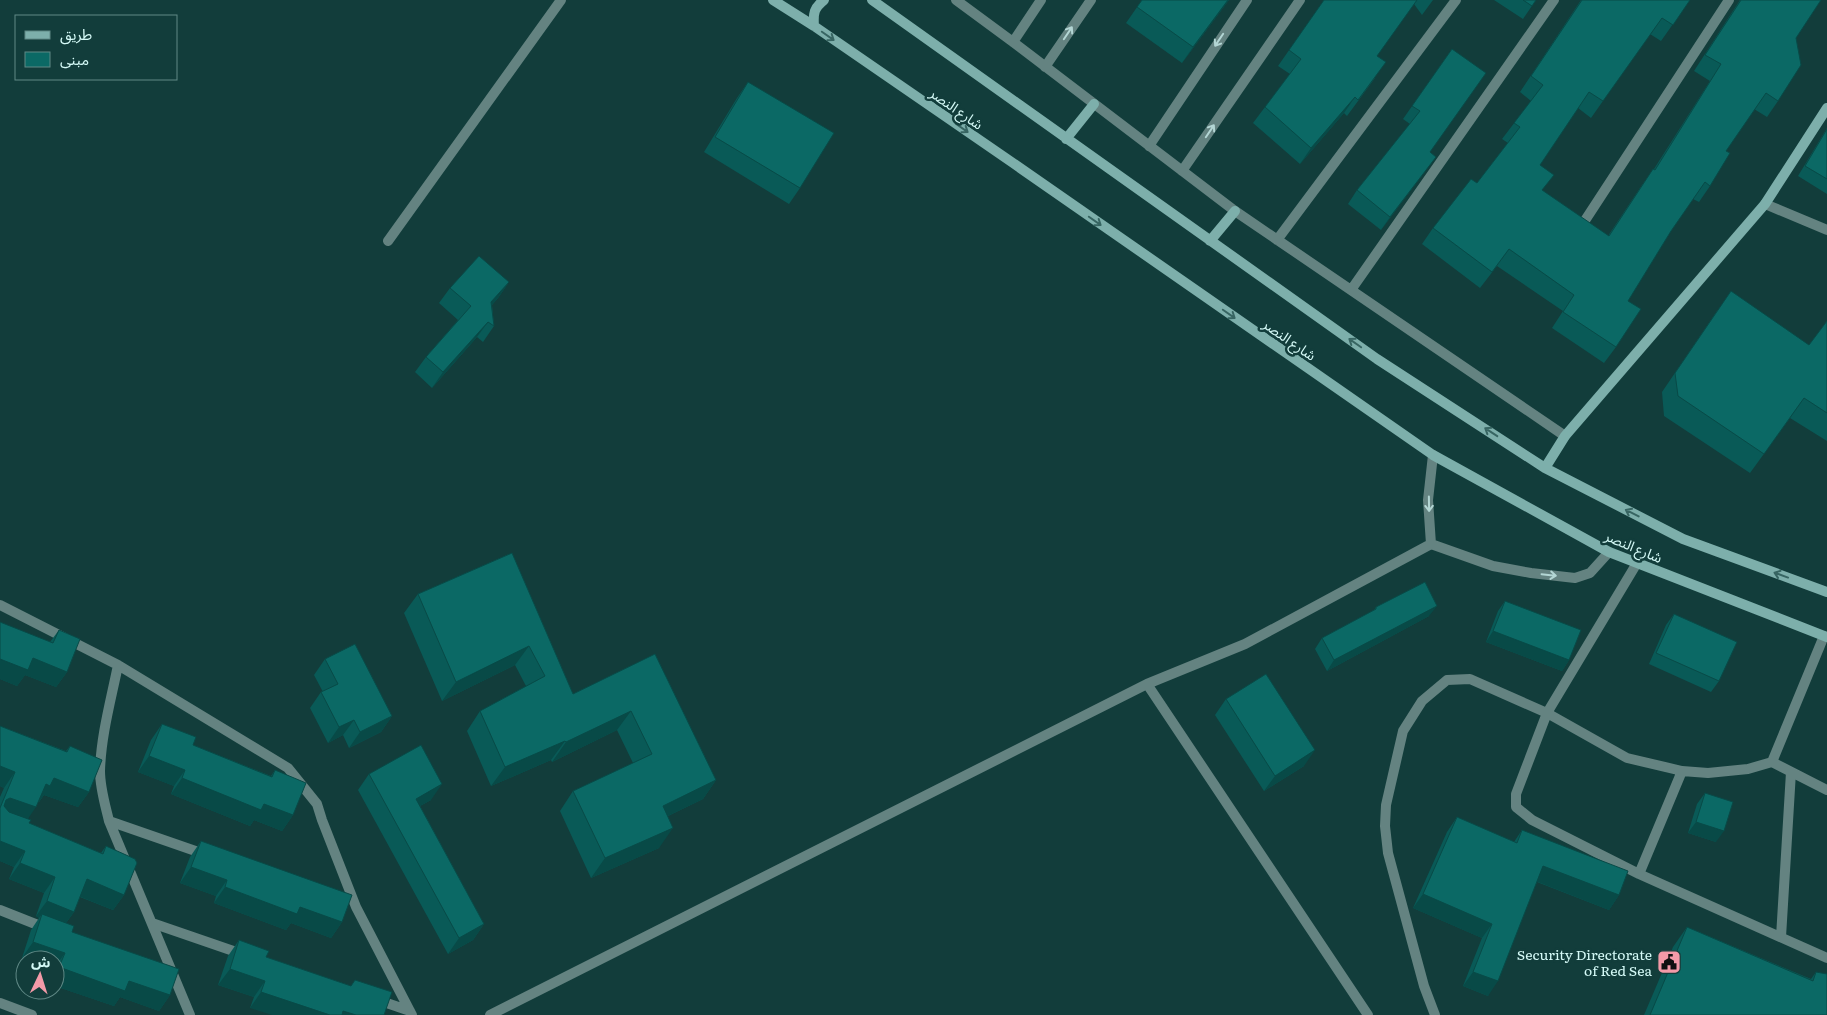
<svg xmlns="http://www.w3.org/2000/svg" width="1827" height="1015" font-family="Literata,'Noto Sans Arabic',serif">
	<style>
		.lines { fill: none; stroke-linecap: round; stroke-linejoin: round }
		.lane { stroke: #648381; stroke-width: 10 }
		.street { stroke: #648381; stroke-width: 10 }
		.secondary { stroke: #7dafab; stroke-width: 10 }
		.wall { fill: #095a57 }
		.shaded-wall { fill: #084a47 }
		.building { fill: #0b6965; stroke: #084a47 }
		.oneway { stroke: #b3d6d4 }
		.oneway2 { stroke: #376562 }
		.labels { text-anchor: middle; dominant-baseline: central; stroke-width: 5; stroke-linejoin: round; paint-order: stroke }
		.street-label { font-size: 14px; fill: #d5faf7; stroke: #123d3b }
		.poi-label { font-size: 14px; fill: #d5faf7; stroke: #123d3b; text-anchor: end }
	</style>
	<rect width="100%" height="100%" fill="#123d3b"/>
	<g class="lines">
		<!-- lane -->
		<path class="lane" d="M388 241 561 0
			M1637 563 1547 713 1516 794V807L1532 820 1639 874 1827 958
			M1772 762 1824 636
			M1639 874 1682 771
			M1781 937 1791 772
			M1435 1015 1424 986 1388 853 1385 826 1386 805 1403 731 1422 701 1447 680 1470 679 1547 713 1627 758 1682 771 1708 773 1748 769 1772 762 1827 790"/>
		<!-- street -->
		<path class="street" d="M956 0 1013 42 1235 211 1565 436
			M1013 42 1041 0
			M1045 67 1091 0
			M1149 146 1247 0
			M1182 171 1300 0
			M1765 204 1827 230
			M1584 222 1729 0
			M1277 240 1456 0
			M1351 290 1554 0
			M1433 455 1428 500 1431 544 1493 566 1531 573 1575 578 1590 573 1609 552
			M0 605 118 665 288 768 317 804 322 820 356 907 412 1015
			M118 665C111 700 101 735 100 771 100 788 105 804 109 821L190 1015
			M1147 684 1368 1015
			M109 821 207 855
			M0 910 48 929
			M152 923 245 955
			M375 999 410 1011
			M0 1003 32 1015
			M490 1015 1147 684 1245 644 1431 544"/>
		<!-- secondary -->
		<path class="secondary" d="M773 0 814 26 1013 163 1433 455 1609 552 1827 637
			M872 0 1377 359 1545 468 1683 539 1827 592
			M814 26C813 13 814 8 824 0
			M1066 139 1094 104
			M1210 241 1235 211
			M1545 468 1565 436 1765 204 1827 108"/>
	</g>
	<!-- wall -->
	<path class="wall" d="M1142 0H1229L1182 63 1126 23Z
		M1324 0H1433L1422 15 1414 4 1377 56 1375 78 1347 116 1344 113 1300 164 1253 123 1290 74 1278 66Z
		M1494 0H1536L1523 19Z
		M1581 0H1690L1661 41 1650 34 1591 118 1578 108 1540 165 1543 191 1608 236 1642 185 1654 169 1710 81 1694 71 1740 0H1821L1796 38 1778 101 1767 117 1754 109 1726 151 1710 186 1699 202 1693 199 1671 231 1628 301 1616 347 1604 363 1552 328 1563 311 1497 266 1480 288 1422 244 1433 228 1477 183 1508 143 1502 139 1531 101 1520 92Z
		M1452 49 1426 170 1381 230 1348 204 1357 190 1410 124 1403 119Z
		M748 82 800 188 789 204 704 152 737 98Z
		M1827 128V194L1798 176Z
		M509 282 498 298 492 305 494 326 483 342 477 337 432 388 415 372 426 357 458 320 439 303 450 288Z
		M1717 311 1809 345 1827 321V441L1790 418 1750 473 1664 416 1662 392Z
		M512 553 573 694 655 654 716 780 703 799 668 816 659 848 591 878 560 811 573 791 633 763 617 730 552 762 551 760 491 786 467 731 480 711 526 686 515 665 442 701 404 613 418 594Z
		M1505 601 1569 660 1562 671 1486 642 1498 611Z
		M1376 607 1429 616 1327 671 1315 649 1322 638 1374 610Z
		M1674 614 1719 681 1711 692 1649 664 1666 625Z
		M59 630 67 672 56 687 25 675 17 686 0 679 50 642Z
		M325 659 392 716 381 732 349 748 343 735 328 743 310 708 321 692H323L314 675Z
		M1226 699 1304 766 1264 791 1215 715Z
		M162 724 193 745 271 776 275 770 293 815 282 831 254 820 250 826 171 794 174 786 138 772 151 740Z
		M0 726 66 751 70 746 89 792 78 807 44 795 39 802 38 801 28 818 29 823 101 853 106 846 124 895 113 910 80 897 74 912 66 923 72 932 170 995 159 1011 120 997 114 1006 55 986V960L22 958 31 930 39 918 36 916 44 893 9 879 14 867 0 861V797L4 788 0 786Z
		M369 774 431 800 420 806 484 924 473 940 448 954 358 790Z
		M1705 793 1716 842 1688 833 1697 804Z
		M1457 817 1514 842 1522 830 1619 895 1609 910 1537 882 1488 996 1463 986 1482 938 1413 908 1447 832Z
		M201 841 342 922 331 938 291 923 286 930 214 903 216 896 180 883 190 857Z
		M1687 927 1811 979 1816 972 1827 1015H1644L1673 947Z
		M239 940 266 957 351 986 392 992 250 1008 254 997 218 985 228 956Z"/>
	<!-- shaded-wall -->
	<path class="shaded-wall" d="M1228 0H1229L1182 63 1193 47Z
		M1355 97 1344 113 1300 164 1311 148Z
		M1436 157 1426 170 1381 230 1390 217Z
		M509 282 498 298 480 318 491 302Z
		M488 322 477 337 432 388 443 372Z
		M1437 606 1429 616 1327 671 1334 660Z
		M1493 631 1569 660 1562 671 1486 642Z
		M529 646 515 665 442 701 456 682Z
		M33 658 67 672 56 687 25 675 17 686 0 679V659Z
		M631 711 617 730 552 762 566 742Z
		M392 716 381 732 349 748 360 732Z
		M354 720 343 735 328 743 339 727Z
		M565 741 551 760 491 786 505 767Z
		M1315 750 1304 766 1264 791 1275 776Z
		M149 756 185 770 174 786 138 772Z
		M0 766 15 772 4 788 0 786Z
		M54 778 89 792 78 807 44 795 39 802 34 800 46 784Z
		M182 778 264 804 293 815 282 831 254 820 250 826 171 794Z
		M716 780 703 799 649 825 663 806Z
		M442 784 431 800 405 814 416 799Z
		M10 798 36 807 25 823 0 814 6 800Z
		M1696 822 1724 831 1716 842 1688 833Z
		M673 828 659 848 591 878 605 858Z
		M0 841 25 851 14 867 0 861Z
		M20 863 55 877 44 893 9 879Z
		M1543 866 1619 895 1609 910 1533 880Z
		M191 867 227 880 216 896 180 883Z
		M87 879 124 895 113 910 76 895Z
		M225 887 300 907 342 922 331 938 291 923 286 930 214 903Z
		M1423 894 1492 924 1482 938 1413 908Z
		M47 901 74 912 63 927 42 914 39 918 36 916Z
		M484 924 473 940 448 954 459 938Z
		M33 942 65 953 55 967V960H27L22 958Z
		M59 967 129 981 170 995 159 1011 120 997 114 1006 55 986V974Z
		M230 969 265 981 254 997 218 985Z
		M1473 972 1498 981 1488 996 1463 986Z
		M261 992 330 1015H272L250 1008Z
		M343 1011 356 1015H340Z"/>
	<!-- building -->
	<path class="building" d="M1142 0H1228L1193 47 1137 7Z
		M1324 0H1417L1377 56 1386 62 1358 100 1355 97 1311 148 1265 107 1301 59 1289 50Z
		M1523 0H1536L1532 6Z
		M1582 0H1690L1673 25 1662 18 1603 101 1589 92 1540 165 1554 175 1542 190 1609 236 1653 169 1655 170 1721 64 1705 55 1741 0H1821L1796 38 1801 65 1778 101 1766 93 1726 151 1730 153 1710 186 1705 182 1671 231 1628 301 1641 309 1616 347 1563 312 1574 295 1509 249 1492 272 1433 228 1471 179 1477 183 1520 127 1514 123 1543 85 1531 76Z
		M1452 49 1486 73 1430 152 1436 157 1390 217 1357 190 1420 111 1412 106Z
		M748 82 834 133 800 188 715 137Z
		M1827 129V179L1805 166Z
		M479 256 509 282 491 302 494 326 488 322 443 372 426 357 471 306 450 288Z
		M1731 291 1809 345 1827 321V413L1804 398 1764 454 1678 396 1675 373Z
		M512 553 573 694 655 654 716 780 663 806 673 828 605 858 573 791 652 754 631 711 566 742 565 741 505 767 480 711 545 676 529 646 456 682 418 594Z
		M1425 582 1437 606 1334 660 1322 638 1376 609V607Z
		M1505 601 1581 630 1569 660 1493 631Z
		M1674 614 1737 642 1719 681 1656 653Z
		M0 622 53 643 59 630 80 639 67 672 33 658 28 670 0 659Z
		M355 644 392 716 360 732 354 720 339 727 321 692 338 684 325 659Z
		M1266 674 1315 750 1275 776 1226 699Z
		M162 724 196 737 193 745 272 777 275 770 306 783 293 815 264 804 261 810 182 778 185 770 149 756Z
		M0 726 67 752 70 746 102 760 89 792 54 778 50 786 46 784 36 807 10 798 6 800 4 806 9 812 31 820 29 823 103 854 106 846 135 859 137 863 124 895 87 879 74 912 47 901 55 877 20 863 25 851 0 841V808L15 772 0 766Z
		M421 745 442 784 416 799 484 924 459 938 369 774Z
		M1705 793 1733 802 1724 831 1696 822Z
		M1457 817 1517 843 1522 830 1628 871 1619 895 1543 866 1498 981 1473 972 1492 924 1423 894Z
		M201 841 352 895 342 922 300 907 297 914 225 887 227 880 191 867Z
		M42 914 74 926 72 932 179 969 170 995 129 981 125 991 59 967 65 953 33 942Z
		M1687 927 1813 981 1816 972 1827 974V1015H1650Z
		M239 940 269 951 266 957 351 986 355 980 392 992 384 1015H356L343 1011 342 1015H330L261 992 265 981 230 969Z"/>
	<!-- one-way arrows -->
	<defs><path id="oneway-shaft" d="M-6 0H5M1.5-3L5.5 0L1.5 3" fill="none" stroke-width="1.6" stroke-linecap="round" stroke-linejoin="round" transform="scale(1.25)"/></defs>
	<g class="oneway">
		<use href="#oneway-shaft" transform="translate(1068 33) rotate(-56)"/>
		<use href="#oneway-shaft" transform="translate(1219 40) rotate(124)"/>
		<use href="#oneway-shaft" transform="translate(1210 131) rotate(-56)"/>
		<use href="#oneway-shaft" transform="translate(1429 504) rotate(89)"/>
		<use href="#oneway-shaft" transform="translate(1549 575) rotate(6)"/>
	</g>
	<g class="oneway2">
		<use href="#oneway-shaft" transform="translate(828 36) rotate(35)"/>
		<use href="#oneway-shaft" transform="translate(962 128) rotate(35)"/>
		<use href="#oneway-shaft" transform="translate(1095 221) rotate(35)"/>
		<use href="#oneway-shaft" transform="translate(1229 314) rotate(35)"/>
		<use href="#oneway-shaft" transform="translate(1355 343) rotate(-145)"/>
		<use href="#oneway-shaft" transform="translate(1491 432) rotate(-147)"/>
		<use href="#oneway-shaft" transform="translate(1632 513) rotate(-153)"/>
		<use href="#oneway-shaft" transform="translate(1781 575) rotate(-160)"/>
	</g>
	<!-- icons -->
	<defs>
		<g id="civic-square" transform="scale(1.25)"><rect x="-9" y="-9" width="18" height="18" rx="4" fill="#f39aa8" stroke="#123d3b"/><path d="M-.6-6.5H3V-4.5H.6V-3L4-1V1h2V6H-6V1h2V-1L-.6-3ZM-1.2 2.5V6h2.4V2.5Z" fill="#111"/></g>
	</defs>
	<g fill-rule="evenodd">
		<use href="#civic-square" x="1669" y="962"/>
	</g>
	<g class="labels">
		<!-- street labels -->
		<g class="street-label">
			<text transform="translate(957 108) rotate(35)">شارع النصر</text>
			<text transform="translate(1290 339) rotate(35)">شارع النصر</text>
			<text transform="translate(1634 546) rotate(23)">شارع النصر</text>
		</g>
		<!-- poi labels -->
		<g class="poi-label">
			<text x="1652" y="954">Security Directorate<tspan x="1652" dy="16">of Red Sea</tspan></text>
		</g>
	</g>
	<!-- legend -->
	<rect x="15" y="15" width="162" height="65" fill="#123d3b" stroke="#608986"/>
	<rect x="25" y="31" width="25" height="8" fill="#7dafab" stroke="#608986"/>
	<text x="60" y="40" font-size="15" fill="#d5faf7">طريق</text>
	<rect x="25" y="52" width="25" height="15" fill="#0b6965" stroke="#608986"/>
	<text x="60" y="65" font-size="15" fill="#d5faf7">مبنى</text>
	<!-- north arrow -->
	<g transform="translate(40 975) rotate(4)"><circle r="24" fill="#123d3b" stroke="#608986"/>
	<path d="M0-4L9 19L0 12L-9 19Z" fill="#f39aa8"/>
	<text y="-8" font-size="14" font-weight="bold" text-anchor="middle" fill="#d5faf7">ش</text>
	</g>
</svg>
